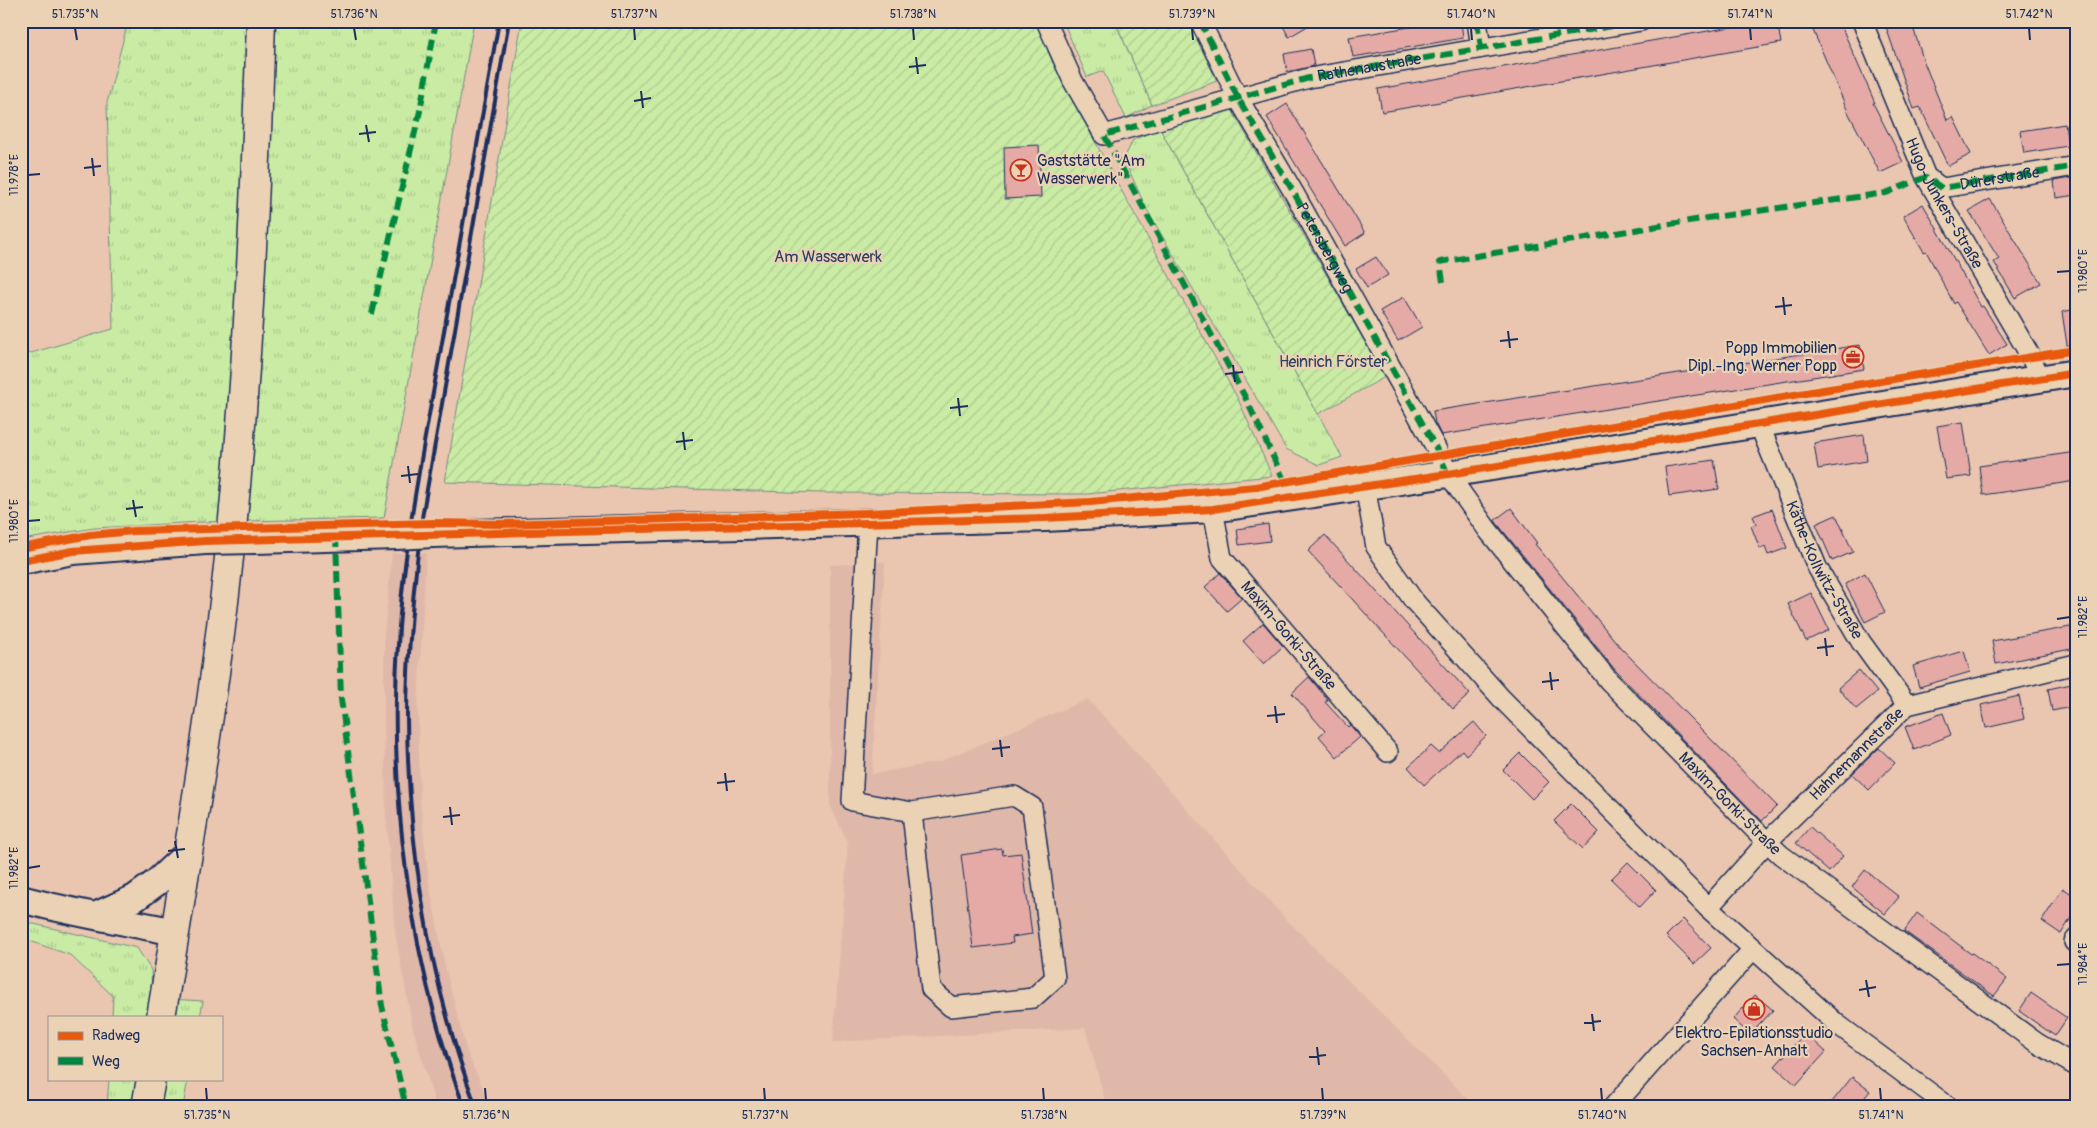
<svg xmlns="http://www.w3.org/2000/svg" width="2097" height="1128" font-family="Pangolin,sans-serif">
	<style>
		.built { fill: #e0b8aa }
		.grass { fill: url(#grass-tufts); stroke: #728d81 }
		.garden { fill: url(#garden-furrows); stroke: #728d81 }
		.building { fill: #e5aaa5; stroke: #1b2f5e }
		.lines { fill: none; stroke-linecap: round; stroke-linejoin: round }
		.street-casing { stroke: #1b2f5e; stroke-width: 22 }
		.secondary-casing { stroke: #1b2f5e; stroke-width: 30 }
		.primary-casing { stroke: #1b2f5e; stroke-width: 31 }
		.street { stroke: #ecd2b4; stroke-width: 19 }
		.secondary { stroke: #ecd2b4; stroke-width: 26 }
		.primary { stroke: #ecd2b4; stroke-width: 28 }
		.rail { stroke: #1b2f5e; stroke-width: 4 }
		.secondary-bridge-casing { stroke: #1b2f5e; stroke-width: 30; stroke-linecap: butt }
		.secondary-bridge { stroke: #ecd2b4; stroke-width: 26 }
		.quiet { stroke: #00873e; stroke-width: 6; stroke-dasharray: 12 6; stroke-linecap: butt }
		.cycleway-casing { stroke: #ecd2b4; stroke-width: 11 }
		.cycleway { stroke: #e8590c; stroke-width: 8 }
		.ticks { fill: none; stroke: #1b2f5e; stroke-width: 2 }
		.labels { text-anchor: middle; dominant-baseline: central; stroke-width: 4.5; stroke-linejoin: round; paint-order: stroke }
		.street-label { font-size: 16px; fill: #1b2f5e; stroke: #ecd2b4 }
		.poi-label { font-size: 16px; fill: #1b2f5e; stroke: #ecd2b4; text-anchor: start }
		.park-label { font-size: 16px; fill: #2c4265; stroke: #ecd2b4 }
		.neatline { fill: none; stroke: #1b2f5e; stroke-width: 2 }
		.ticks-label { font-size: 12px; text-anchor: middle; fill: #1b2f5e }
	</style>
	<defs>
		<pattern id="grass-tufts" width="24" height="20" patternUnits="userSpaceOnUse" patternTransform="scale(1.25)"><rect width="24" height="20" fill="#c9eba4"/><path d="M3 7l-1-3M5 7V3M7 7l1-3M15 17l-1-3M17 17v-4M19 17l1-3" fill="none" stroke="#acca90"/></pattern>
		<pattern id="garden-furrows" width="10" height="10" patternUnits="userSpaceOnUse" patternTransform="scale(1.25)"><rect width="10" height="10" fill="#c9eba4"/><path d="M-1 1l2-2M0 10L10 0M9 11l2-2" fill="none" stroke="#acca90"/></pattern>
	</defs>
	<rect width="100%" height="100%" fill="#eac6b0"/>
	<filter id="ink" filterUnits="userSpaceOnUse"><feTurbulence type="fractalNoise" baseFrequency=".02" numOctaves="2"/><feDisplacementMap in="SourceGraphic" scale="10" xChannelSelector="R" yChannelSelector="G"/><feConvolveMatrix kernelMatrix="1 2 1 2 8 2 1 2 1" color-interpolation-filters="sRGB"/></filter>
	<g filter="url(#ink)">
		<!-- built -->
		<path class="built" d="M392 553H426L418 705 420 800 429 883 446 971 467 1052 491 1107H436L413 1029 395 933 386 814 384 718V635Z
			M885 562 872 774 938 762 1088 699 1282 915 1476 1107H1107L1085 1028 833 1042 848 843 830 805V565Z"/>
		<!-- grass -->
		<path class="grass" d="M128 21H474L384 518 199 522 94 528 21 540V356L113 329 107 103Z
			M1063 21H1115L1152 105 1126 118 1103 71 1087 77Z
			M1160 129 1318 414 1342 457 1319 465 1286 449 1146 208 1124 159 1133 140Z
			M21 921 137 948 151 970 152 998 203 1001 200 1017H112L113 996 70 955 21 938Z
			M109 1079H188L183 1107H107Z"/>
		<!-- garden -->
		<path class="garden" d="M522 21H1036L1053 63 1120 188 1238 399 1272 476 1087 494 822 493 445 482Z
			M1115 21H1188L1217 81 1152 105Z
			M1232 110 1385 377 1318 414 1160 129Z"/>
		<!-- building -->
		<path class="building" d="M1280 21H1316L1289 37Z
			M1446 21H1461L1463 38 1353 57 1349 37Z
			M1765 21H1777L1781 43 1382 112 1378 89Z
			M1827 21H1839L1875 103H1873L1903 162 1880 173 1849 114 1812 28Z
			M1884 21H1911L1924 62 1947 120 1953 117 1971 154 1948 166 1920 107 1914 109Z
			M1311 49 1314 66 1287 72 1284 54Z
			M1287 104 1365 233 1345 246 1267 117Z
			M2065 124 2068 146 2024 153 2020 131Z
			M1039 145 1041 197 1005 199 1004 147Z
			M2076 177V195L2056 198 2054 181Z
			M1990 199 2041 283 2015 298 1994 262 1999 259 1969 211Z
			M1923 204 1981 307 1983 306 2007 344 1989 355 1956 302 1954 304 1926 251 1924 252 1903 216Z
			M1376 257 1388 275 1367 288 1356 269Z
			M1404 297 1422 327 1398 341 1380 311Z
			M2076 309V350L2068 351 2062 312Z
			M1860 345 1864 369 1441 435 1435 423 1433 411Z
			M1963 422 1971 476 1946 479 1937 426Z
			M1864 435 1867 461 1818 469 1814 443Z
			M2076 452V481L1983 495 1979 466Z
			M1714 460 1719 489 1669 496 1665 467Z
			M1511 508 1537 543 1535 544 1621 648 1777 806 1762 821 1616 671 1496 522 1495 520Z
			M1772 509 1787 548 1768 555 1765 547 1760 549 1751 526 1756 524 1753 516Z
			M1836 515 1853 552 1832 561 1816 524Z
			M1268 524 1270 541 1239 545 1237 529Z
			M1325 535 1470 694 1453 709 1308 551Z
			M1220 573 1242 598 1227 611 1205 587Z
			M1865 573 1885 612 1865 622 1845 584Z
			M1811 593 1829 630 1806 641 1788 604Z
			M1263 623 1283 646 1264 664 1243 641Z
			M2076 626V648L1996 664 1992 641Z
			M1964 651 1970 672 1919 687 1913 666Z
			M1859 670 1877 692 1856 709 1838 688Z
			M1309 677 1328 700 1325 702 1348 727 1350 725 1360 737 1337 757 1319 736 1325 731 1292 693Z
			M2076 683V706L2052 711 2048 689Z
			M2019 696 2024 719 1986 728 1981 705Z
			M1943 713 1951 735 1914 750 1905 727Z
			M1474 722 1486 736 1466 755 1462 750 1424 785 1408 767 1431 746 1439 753Z
			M1879 748 1895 763 1869 790 1852 774Z
			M1520 753 1549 782 1532 799 1503 770Z
			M1571 804 1599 832 1583 849 1554 821Z
			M1810 827 1843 856 1829 872 1796 843Z
			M1002 849 1003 855 1021 853 1032 934 1012 937 1013 943 973 948 961 855Z
			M1628 862 1656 890 1640 907 1611 879Z
			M1865 870 1899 897 1885 914 1852 887Z
			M2063 888 2076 897V910L2061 934 2042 921Z
			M1917 913 1971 954 1972 953 2007 979 1994 996 1904 931Z
			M1683 919 1711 948 1694 964 1666 936Z
			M2031 993 2067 1018 2055 1036 2019 1011Z
			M1755 995 1773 1010 1750 1035 1733 1019Z
			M1805 1033 1826 1052 1796 1085 1775 1066Z
			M1852 1077 1870 1091 1857 1107H1828Z"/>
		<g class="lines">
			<!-- street casing -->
			<g class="street-casing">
				<g id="street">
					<path id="s1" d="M1046 21 1073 81 1104 135 1309 78 1641 21"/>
					<path id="s2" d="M1200 21 1238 98 1294 193 1436 448 1448 474 1487 529 1609 681 1767 842 1781 855 2037 1043 2076 1066"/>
					<path d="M1477 21 1481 48"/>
					<path id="s3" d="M1862 21 1926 177 2031 357 2040 379"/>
					<path id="s4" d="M1926 177 1942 188 2076 166"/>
					<path id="s5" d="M1759 424 1817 567 1861 642 1907 705"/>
					<path d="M1365 486 1376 547 1414 601 1502 699 1708 908 1837 1024 1949 1107"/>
					<path id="s6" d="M1213 509 1222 558 1388 752"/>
					<path d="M868 523 852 801 912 812 1014 796 1032 807 1055 978 1033 998 951 1007 931 989 912 812"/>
					<path id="s7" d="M1708 908 1767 842 1907 705 2076 664"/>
					<path d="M2074 942 2076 939"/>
					<path d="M1613 1107 1753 949"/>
				</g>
			</g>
			<!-- secondary casing -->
			<g class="secondary-casing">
				<path id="secondary" d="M433 534 1045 518 1213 509 1448 474 2076 373
					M255 540 396 536
					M21 561 73 551 205 541
					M21 899C72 913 124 921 175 932
					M97 915 135 898 157 882 187 854"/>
			</g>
			<!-- primary casing -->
			<g class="primary-casing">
				<path id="primary" d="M161 1017C191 837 222 656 237 474 250 323 256 172 261 21
					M146 1107 151 1079"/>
			</g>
			<!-- street -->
			<use href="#street" class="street"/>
			<!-- secondary -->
			<use href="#secondary" class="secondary"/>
			<!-- primary -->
			<use href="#primary" class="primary"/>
			<!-- rail -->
			<path class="rail" d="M464 1107C408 956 387 788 399 627 406 530 426 434 443 337 461 232 480 127 499 21
				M476 1107C430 983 408 850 407 718 407 651 414 585 422 518L509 21"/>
			<!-- secondary-bridge casing -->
			<g class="secondary-bridge-casing">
				<path id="secondary-bridge" d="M396 536 433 534
					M205 541 255 540"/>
			</g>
			<!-- secondary-bridge -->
			<use href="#secondary-bridge" class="secondary-bridge"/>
			<!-- quiet -->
			<g class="quiet">
				<path id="s8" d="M1200 21 1238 98 1294 193 1436 448 1448 474"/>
				<path d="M1477 21 1481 48"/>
				<path d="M1443 282 1440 262 1707 218 1886 193 1926 177 1942 188 2076 166"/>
				<path d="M372 314 420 111 436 21"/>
				<path d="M1285 482 1245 397 1104 135 1309 78 1641 21"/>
				<path d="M336 535 341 699 382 1006 406 1107"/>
			</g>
			<!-- cycleway casing -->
			<g class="cycleway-casing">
				<path id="cycleway" d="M21 548 90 535 134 531 433 523 499 524 869 513 1090 502 1255 487 1817 391 2076 350
					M21 561 73 551 205 541 1045 518 1213 509 1448 474 2076 373"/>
			</g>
			<!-- cycleway -->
			<use href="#cycleway" class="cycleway"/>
		</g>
	</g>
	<!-- ticks -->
	<path class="ticks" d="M75 28 77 40M354 28 356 40M634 28 635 40M913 28 914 40M1192 28 1193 40M1471 28 1472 40M1750 28 1751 40M2029 28 2030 40M916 57 918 74M909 67 926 65M641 91 643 108M634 101 651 98M366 125 369 142M359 134 376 132M92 158 94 176M84 168 101 166M28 175 40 174M2057 272 2070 271M1783 297 1785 315M1775 307 1792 305M1508 331 1510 348M1500 341 1518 339M1233 365 1235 382M1225 374 1243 372M958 398 960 416M950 408 968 406M683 432 685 450M676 442 693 440M408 466 410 483M401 476 418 474M133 500 136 517M126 509 143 507M28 521 40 520M2057 619 2070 617M1825 638 1827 656M1817 648 1834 646M1550 672 1552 690M1542 682 1559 680M1275 706 1277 723M1267 716 1285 714M1000 740 1002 757M992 749 1010 747M725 773 727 791M717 783 735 781M450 807 452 825M443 817 460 815M175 841 178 858M168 851 185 849M28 868 40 866M2057 965 2070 964M1866 980 1869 997M1859 990 1876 987M1592 1014 1594 1031M1584 1023 1601 1021M1317 1047 1319 1065M1309 1057 1326 1055M206 1088 207 1100M485 1088 486 1100M764 1088 765 1100M1043 1088 1044 1100M1322 1088 1323 1100M1601 1088 1602 1100M1880 1088 1881 1100"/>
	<!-- icons -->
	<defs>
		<g id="bar-ring" transform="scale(1.125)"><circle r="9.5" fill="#ecd2b4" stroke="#c8321e" stroke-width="1.5"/><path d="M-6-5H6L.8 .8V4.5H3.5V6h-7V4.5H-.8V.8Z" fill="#c8321e"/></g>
		<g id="office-ring" transform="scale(1.125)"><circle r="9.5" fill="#ecd2b4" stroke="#c8321e" stroke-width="1.5"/><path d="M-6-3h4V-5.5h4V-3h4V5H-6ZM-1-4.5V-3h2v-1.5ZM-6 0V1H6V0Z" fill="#c8321e"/></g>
		<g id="shop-ring" transform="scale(1.125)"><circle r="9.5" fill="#ecd2b4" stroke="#c8321e" stroke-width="1.5"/><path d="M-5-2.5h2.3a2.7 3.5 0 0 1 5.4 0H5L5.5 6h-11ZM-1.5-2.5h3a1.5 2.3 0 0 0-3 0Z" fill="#c8321e"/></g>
	</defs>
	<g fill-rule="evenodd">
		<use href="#bar-ring" x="1021" y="170"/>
		<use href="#office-ring" x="1853" y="357"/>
		<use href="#shop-ring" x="1754" y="1009"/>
	</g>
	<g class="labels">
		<!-- street labels -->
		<g class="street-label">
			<text stroke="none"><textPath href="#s1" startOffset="402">Rathenaustraße</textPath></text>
			<text stroke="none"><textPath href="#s4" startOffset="78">Dürerstraße</textPath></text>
			<text stroke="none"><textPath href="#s3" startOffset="200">Hugo-Junkers-Straße</textPath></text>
			<text stroke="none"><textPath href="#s8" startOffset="259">Petersbergweg</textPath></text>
			<text stroke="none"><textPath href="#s5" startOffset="160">Käthe-Kollwitz-Straße</textPath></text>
			<text stroke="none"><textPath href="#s6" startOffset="152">Maxim-Gorki-Straße</textPath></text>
			<text stroke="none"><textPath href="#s7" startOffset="214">Hahnemannstraße</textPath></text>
			<text stroke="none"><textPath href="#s2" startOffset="951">Maxim-Gorki-Straße</textPath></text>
		</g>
		<!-- poi labels -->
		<g class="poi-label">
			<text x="1037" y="161">Gaststätte "Am<tspan x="1037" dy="18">Wasserwerk"</tspan></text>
			<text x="1837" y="348" text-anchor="end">Popp Immobilien<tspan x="1837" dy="18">Dipl.-Ing. Werner Popp</tspan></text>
			<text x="1754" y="1033" text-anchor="middle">Elektro-Epilationsstudio<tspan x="1754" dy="18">Sachsen-Anhalt</tspan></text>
		</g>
		<!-- park labels -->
		<g class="park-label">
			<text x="828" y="257">Am Wasserwerk</text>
			<text x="1333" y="362">Heinrich Förster</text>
		</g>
	</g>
	<!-- margin -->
	<rect width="2097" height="1128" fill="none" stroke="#ecd2b4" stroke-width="55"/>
	<!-- legend -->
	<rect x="48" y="1016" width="175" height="65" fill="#ecd2b4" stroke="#989192"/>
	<rect x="58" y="1032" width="25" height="8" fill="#e8590c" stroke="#989192"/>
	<text x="92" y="1040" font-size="15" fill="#1b2f5e">Radweg</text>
	<rect x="58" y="1057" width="25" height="8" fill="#00873e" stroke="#989192"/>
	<text x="92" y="1066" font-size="15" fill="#1b2f5e">Weg</text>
	<rect x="28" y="28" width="2042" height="1072" class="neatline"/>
	<g class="ticks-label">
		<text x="75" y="18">51.735°N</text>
		<text x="354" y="18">51.736°N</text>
		<text x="634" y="18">51.737°N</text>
		<text x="913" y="18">51.738°N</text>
		<text x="1192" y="18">51.739°N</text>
		<text x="1471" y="18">51.740°N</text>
		<text x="1750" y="18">51.741°N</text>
		<text x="2029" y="18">51.742°N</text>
		<text transform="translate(14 175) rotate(-90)" y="4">11.978°E</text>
		<text transform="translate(2083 271) rotate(-90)" y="4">11.980°E</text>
		<text transform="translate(14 521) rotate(-90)" y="4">11.980°E</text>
		<text transform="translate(2083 617) rotate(-90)" y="4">11.982°E</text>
		<text transform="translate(14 868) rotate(-90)" y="4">11.982°E</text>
		<text transform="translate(2083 964) rotate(-90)" y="4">11.984°E</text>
		<text x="207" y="1119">51.735°N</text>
		<text x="486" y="1119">51.736°N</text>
		<text x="765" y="1119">51.737°N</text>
		<text x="1044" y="1119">51.738°N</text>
		<text x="1323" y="1119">51.739°N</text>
		<text x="1602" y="1119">51.740°N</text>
		<text x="1881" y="1119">51.741°N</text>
	</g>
</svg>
